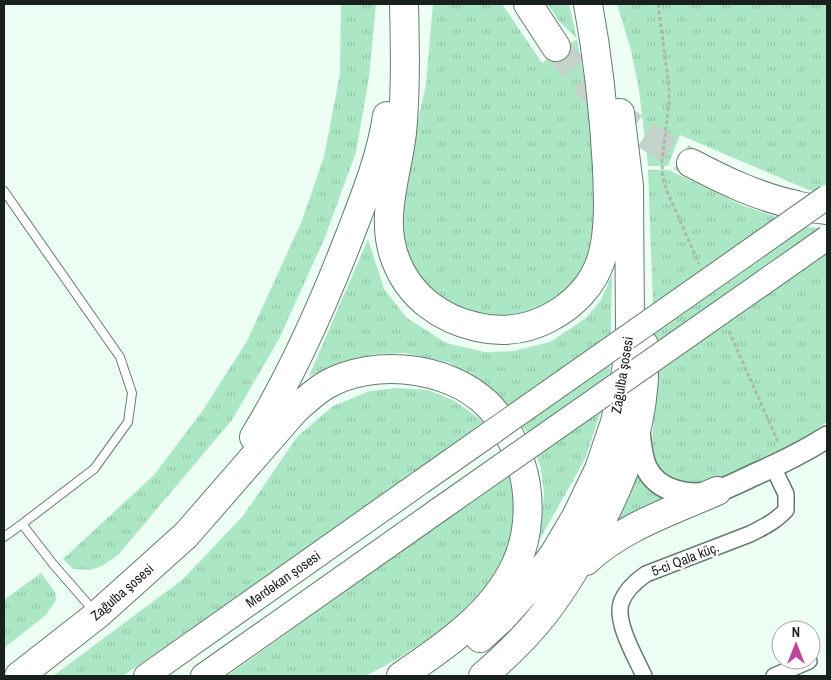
<svg xmlns="http://www.w3.org/2000/svg" width="831" height="680" font-family="'Archivo Narrow',sans-serif">
	<style>
		.grass { fill: url(#grass-tufts) }
		.lines { fill: none; stroke-linecap: round; stroke-linejoin: round }
		.highway-tunnel { stroke: #c3d3c9; stroke-width: 28; stroke-dasharray: 28 14; stroke-linecap: butt }
		.lane-casing { stroke: #667b6f; stroke-width: 10 }
		.street-casing { stroke: #667b6f; stroke-width: 18 }
		.secondary-casing { stroke: #667b6f; stroke-width: 24 }
		.primary-casing { stroke: #667b6f; stroke-width: 26 }
		.highway-casing { stroke: #667b6f; stroke-width: 30 }
		.path { stroke: #abbab1; stroke-width: 3; stroke-dasharray: 4 2.5; stroke-linecap: butt }
		.lane { stroke: #fff; stroke-width: 8 }
		.street { stroke: #fff; stroke-width: 15 }
		.secondary { stroke: #fff; stroke-width: 21 }
		.primary { stroke: #fff; stroke-width: 24 }
		.highway { stroke: #fff; stroke-width: 28 }
		.primary-bridge-casing { stroke: #667b6f; stroke-width: 26; stroke-linecap: butt }
		.primary-bridge { stroke: #fff; stroke-width: 24 }
		.labels { text-anchor: middle; dominant-baseline: central; stroke-width: 4.5; stroke-linejoin: round; paint-order: stroke }
		.street-label { font-size: 14px; fill: #19211d; stroke: #fff }
	</style>
	<defs>
		<pattern id="grass-tufts" width="24" height="20" patternUnits="userSpaceOnUse" patternTransform="scale(1.25)"><rect width="24" height="20" fill="#abe6c5"/><path d="M3 7l-1-3M5 7V3M7 7l1-3M15 17l-1-3M17 17v-4M19 17l1-3" fill="none" stroke="#93c5a9"/></pattern>
	</defs>
	<rect width="100%" height="100%" fill="#edfff4"/>
	<!-- grass -->
	<path class="grass" d="M341 4H376L369 77 356 152 325 237 280 337 232 420 118 555 102 566 90 570 73 569 63 559 154 475 203 410 247 341 301 223 324 157 340 74Z
		M433 4H502L542 63 577 39 558 20 548 4H569L577 39 590 110 598 171 594 258 564 300 516 320 477 318 453 309 415 275 398 226 400 194 426 85Z
		M617 4H827V194L809 190 680 135 668 166H648L639 90 631 50Z
		M648 170H669L744 206 806 227 827 228V422L786 449 727 478 698 486 676 482 663 473 655 459 652 445 656 383Z
		M368 239 384 289 407 318 446 343 485 352 514 351 550 342 586 318 601 300 612 275 610 370 599 417 585 459 540 539 544 493 541 469 529 435 504 402 478 380 450 363 405 353 376 354 352 359 309 376Z
		M396 388 428 390 455 401 485 423 123 676H53L182 580 243 516 297 437 333 406 370 391Z
		M638 456 675 498 603 535Z
		M513 472C514 481 517 490 517 499 518 507 514 537 511 545 490 603 418 650 365 676H227Z
		M41 573 55 592 56 600 46 615 4 648V600Z"/>
	<g class="lines">
		<!-- highway-tunnel -->
		<path class="highway-tunnel" d="M556 47C575 69 593 92 614 111 637 132 665 147 691 163"/>
		<!-- lane casing -->
		<g class="lane-casing">
			<path id="lane" d="M4 191 120 357 132 393 128 422 94 469 22 524 4 537
				M22 524 53 564 94 611"/>
		</g>
		<!-- street casing -->
		<g class="street-casing">
			<path id="street" d="M644 676C636 658 615 623 621 603 625 591 636 581 646 574L750 534C764 527 776 521 786 510V494L773 467
				M774 676 809 661"/>
		</g>
		<!-- secondary casing -->
		<g class="secondary-casing">
			<path id="secondary" d="M639 430C640 442 641 456 646 467 658 493 692 498 717 491 730 487 743 480 756 474 781 463 804 452 827 437"/>
		</g>
		<!-- primary casing -->
		<g class="primary-casing">
			<path id="primary" d="M146 676 421 482
				M203 676 440 509"/>
		</g>
		<!-- highway casing -->
		<g class="highway-casing">
			<path id="highway" d="M404 4C405 47 406 90 402 133 397 176 379 219 396 261 410 297 441 319 477 327 503 333 526 330 549 318 574 305 594 284 602 257 610 229 608 197 607 168 604 113 598 58 588 4
				M528 4 556 47
				M691 163C725 181 759 197 796 205 806 208 817 209 827 210
				M254 437C293 373 323 305 350 235 365 196 381 157 387 116
				M586 561C622 527 672 511 717 491
				M480 638 501 619 529 588 554 554 576 517 599 469 615 422 626 371 630 331 629 186 620 113
				M19 676 97 615 186 535 294 411C304 402 314 392 326 385 373 358 447 366 486 403 503 419 514 442 521 464 531 495 530 534 516 564 494 613 444 647 401 676
				M483 676C505 657 526 637 544 614 562 591 577 566 591 540 626 477 648 418 644 345"/>
		</g>
		<!-- path -->
		<path class="path" d="M658 4 669 87V103L662 161 663 179 666 189 699 264
			M729 331 778 442"/>
		<!-- lane -->
		<use href="#lane" class="lane"/>
		<!-- street -->
		<use href="#street" class="street"/>
		<!-- secondary -->
		<use href="#secondary" class="secondary"/>
		<!-- primary -->
		<use href="#primary" class="primary"/>
		<!-- highway -->
		<use href="#highway" class="highway"/>
		<!-- primary-bridge casing -->
		<g class="primary-bridge-casing">
			<path id="primary-bridge" d="M421 482 827 197
				M440 509 827 238"/>
		</g>
		<!-- primary-bridge -->
		<use href="#primary-bridge" class="primary-bridge"/>
	</g>
	<g class="labels">
		<!-- street labels -->
		<g class="street-label">
			<text transform="translate(622 375) rotate(-81)">Zağulba şosesi</text>
			<text transform="translate(685 559) rotate(-21)">5-ci Qala küç.</text>
			<text transform="translate(283 579) rotate(-35)">Mərdəkan şosesi</text>
			<text transform="translate(122 592) rotate(-41)">Zağulba şosesi</text>
		</g>
	</g>
	<!-- border -->
	<rect width="831" height="680" fill="none" stroke="#19211d" stroke-width="10"/>
	<!-- north arrow -->
	<g transform="translate(796 645)"><circle r="24" fill="#ffffff" stroke="#a3a6a5"/>
	<path d="M0-4L9 19L0 12L-9 19Z" fill="#bd469c"/>
	<text y="-8" font-size="14" font-weight="bold" text-anchor="middle" fill="#19211d">N</text>
	</g>
</svg>
